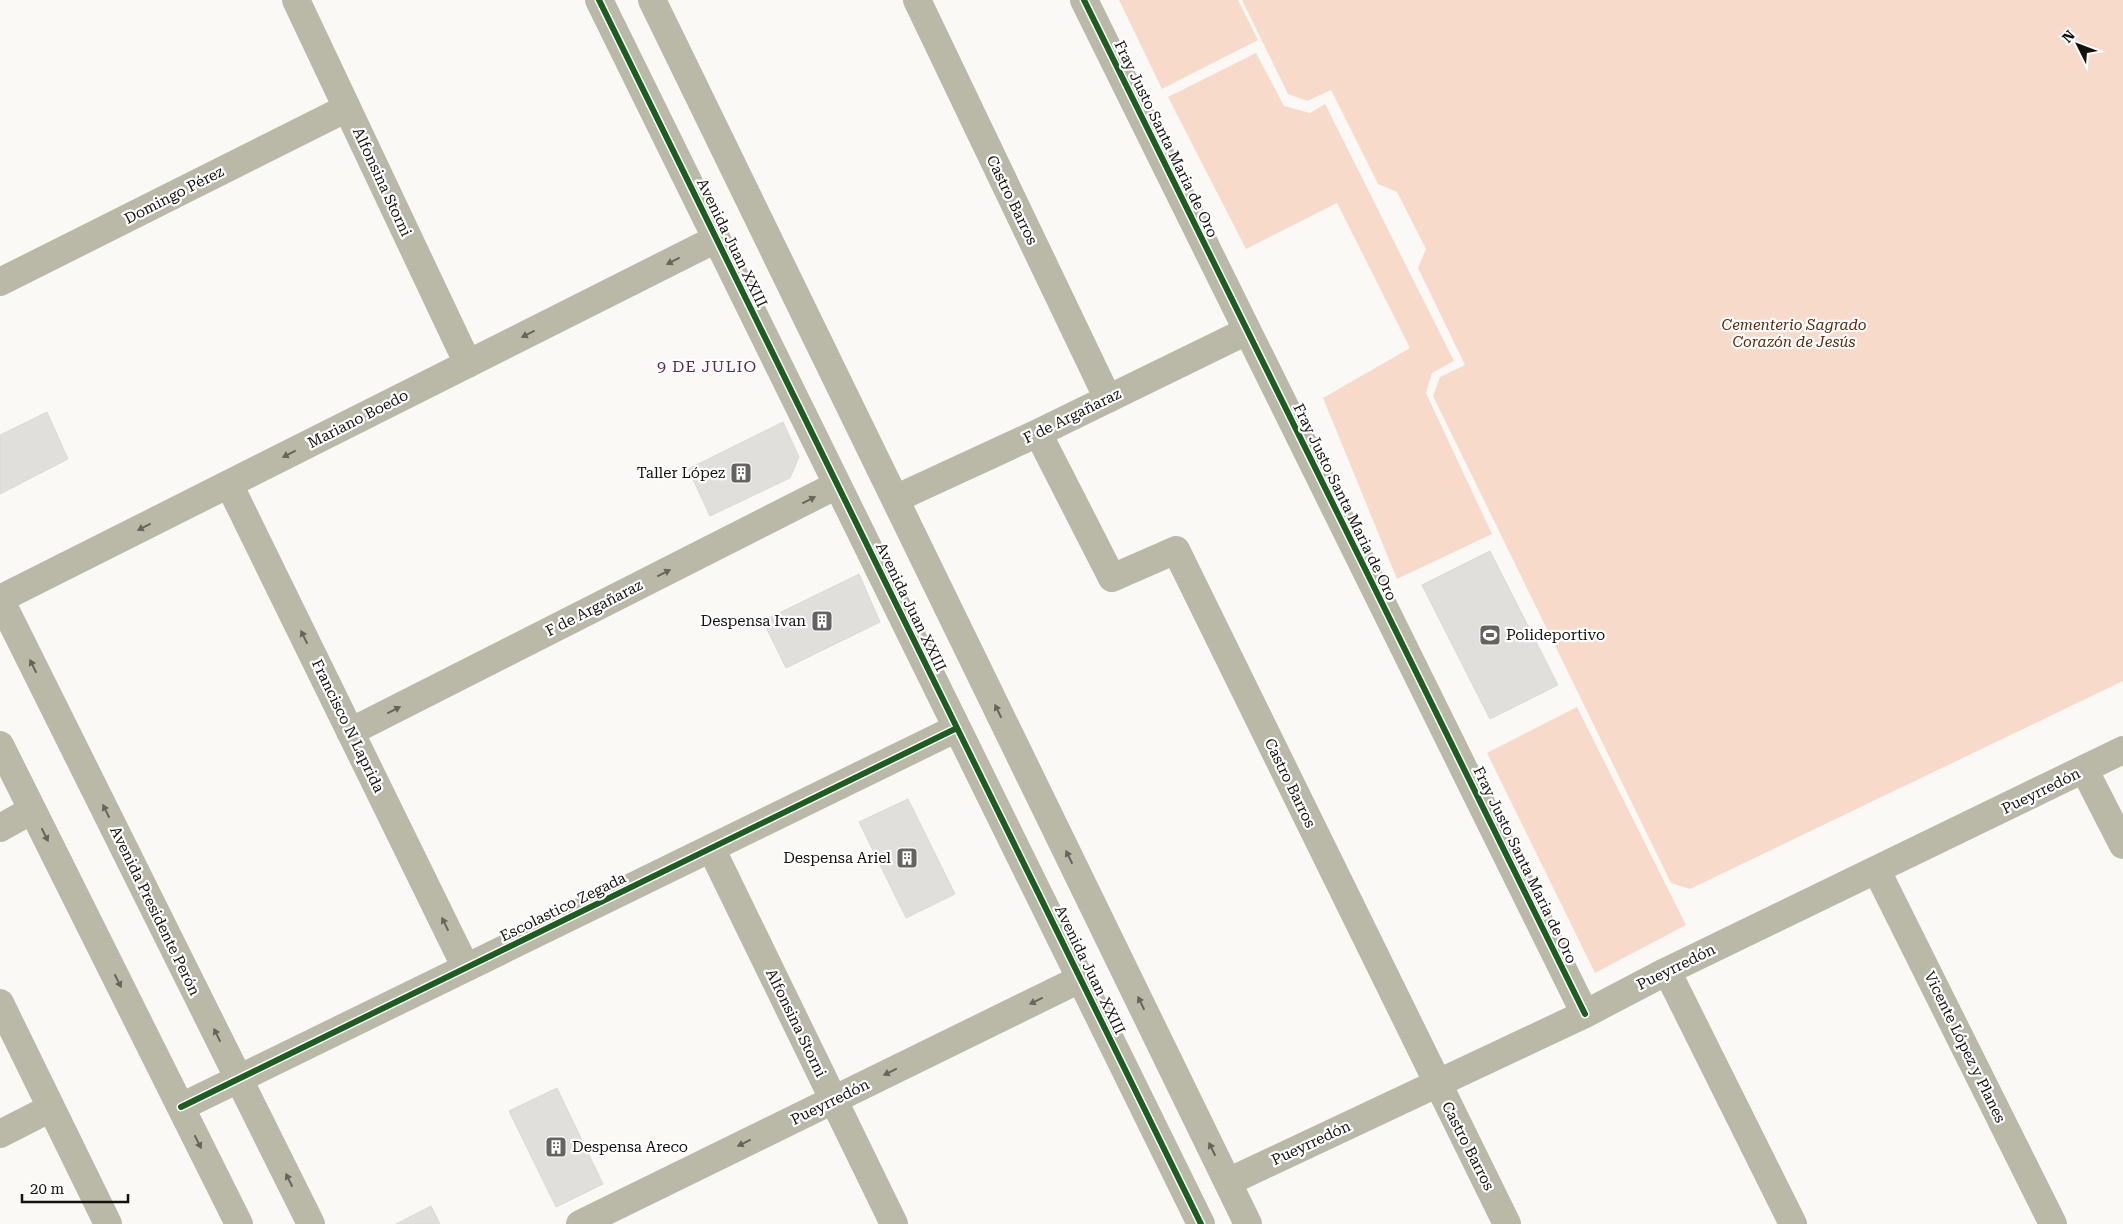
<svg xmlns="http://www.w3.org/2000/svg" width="2123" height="1224" font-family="'Roboto Serif',serif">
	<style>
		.green { fill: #f8dacb }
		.building { fill: #e1dfdc; stroke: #dbd9d6 }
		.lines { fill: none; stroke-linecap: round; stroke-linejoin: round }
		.minor { stroke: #bab8a7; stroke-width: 28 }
		.cycleway-casing { stroke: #fff; stroke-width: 9 }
		.cycleway { stroke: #1b5e20; stroke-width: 6 }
		.oneway { fill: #66655b }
		.labels { text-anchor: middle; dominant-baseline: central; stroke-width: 4.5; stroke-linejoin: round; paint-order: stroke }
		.street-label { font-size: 15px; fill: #13120f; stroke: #fff }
		.park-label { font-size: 15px; font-style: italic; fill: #5f2708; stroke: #fff }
		.poi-label { font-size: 15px; fill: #13120f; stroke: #fff; text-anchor: end }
		.neighbourhood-label { font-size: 16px; letter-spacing: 1px; fill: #62274f; stroke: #fff }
	</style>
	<rect width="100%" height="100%" fill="#fbf9f5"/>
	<!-- green -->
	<path class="green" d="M1119 0H1238L1258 40 1162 89Z
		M1242 0H2123V681L1690 889 1671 883 1433 396 1440 377 1465 365 1418 268 1426 249 1397 192 1378 184 1331 90 1307 101 1288 94Z
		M1256 53 1284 106 1310 113 1325 104 1454 361 1432 373 1426 393 1492 534 1397 579 1323 398 1410 348 1337 203 1246 249 1168 97Z
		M1577 707 1686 925 1595 973 1487 753Z"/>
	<!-- building -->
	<path class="building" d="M47 412 68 459 0 494V435Z
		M783 422 799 457 790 478 710 516 688 469Z
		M1490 551 1558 685 1490 719 1422 585Z
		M859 574 880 622 786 668 763 621Z
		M908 799 955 894 906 918 859 822Z
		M557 1088 603 1184 556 1207 509 1111Z
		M431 1206 440 1224H396Z"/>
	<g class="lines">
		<!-- minor -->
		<path class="minor" d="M296 0 468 364
			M599 0 1201 1224
			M652 0 1248 1224
			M917 0 1108 399
			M1084 0 1585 1014
			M0 282 347 108
			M1038 433 1112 578 1176 550 1507 1224
			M229 484 466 968
			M895 499 1038 433 1247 331
			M0 599 716 239
			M0 599 311 1224
			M350 732 837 485
			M0 745 239 1224
			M2084 769 2123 845
			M0 828 32 810
			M711 848 894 1224
			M1877 871 2053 1224
			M1667 971 1793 1224
			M0 1003 108 1224
			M181 1107 957 728
			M0 1134 51 1108
			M1228 1182 1585 1014 1667 971 2123 750
			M580 1224 1080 979"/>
		<!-- cycleway casing -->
		<g class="cycleway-casing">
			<path id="cycleway" d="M599 0 1201 1224
				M1084 0 1585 1014
				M181 1107 957 728"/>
		</g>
		<!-- cycleway -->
		<use href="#cycleway" class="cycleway"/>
	</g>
	<!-- one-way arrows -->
	<defs><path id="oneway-solid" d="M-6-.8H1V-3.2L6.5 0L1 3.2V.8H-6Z" transform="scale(1.25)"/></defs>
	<g class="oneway">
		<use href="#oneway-solid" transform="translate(673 261) rotate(153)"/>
		<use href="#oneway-solid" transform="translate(528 334) rotate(153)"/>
		<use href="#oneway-solid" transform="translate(289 454) rotate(153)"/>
		<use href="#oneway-solid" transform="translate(809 500) rotate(-27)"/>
		<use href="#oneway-solid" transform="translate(144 527) rotate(153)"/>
		<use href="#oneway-solid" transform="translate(664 573) rotate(-27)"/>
		<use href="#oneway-solid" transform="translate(304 637) rotate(-116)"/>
		<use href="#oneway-solid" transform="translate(33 666) rotate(-116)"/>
		<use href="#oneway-solid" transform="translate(394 710) rotate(-27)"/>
		<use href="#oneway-solid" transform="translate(998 711) rotate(-116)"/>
		<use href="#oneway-solid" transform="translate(106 811) rotate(-116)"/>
		<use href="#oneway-solid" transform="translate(45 835) rotate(63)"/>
		<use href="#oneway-solid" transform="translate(1069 857) rotate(-116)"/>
		<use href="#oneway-solid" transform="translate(445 924) rotate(-116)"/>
		<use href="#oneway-solid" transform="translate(118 981) rotate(63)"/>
		<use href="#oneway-solid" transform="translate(1036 1001) rotate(154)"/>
		<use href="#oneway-solid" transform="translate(1141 1003) rotate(-116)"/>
		<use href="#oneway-solid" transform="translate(217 1035) rotate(-116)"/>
		<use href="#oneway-solid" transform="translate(890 1072) rotate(154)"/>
		<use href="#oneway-solid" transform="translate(198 1142) rotate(63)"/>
		<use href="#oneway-solid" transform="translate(744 1143) rotate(154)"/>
		<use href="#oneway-solid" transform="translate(1212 1149) rotate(-116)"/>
		<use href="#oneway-solid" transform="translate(289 1180) rotate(-116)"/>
	</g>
	<!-- icons -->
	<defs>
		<g id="building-square" transform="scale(1.125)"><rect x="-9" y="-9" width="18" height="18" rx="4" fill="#646360" stroke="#fff"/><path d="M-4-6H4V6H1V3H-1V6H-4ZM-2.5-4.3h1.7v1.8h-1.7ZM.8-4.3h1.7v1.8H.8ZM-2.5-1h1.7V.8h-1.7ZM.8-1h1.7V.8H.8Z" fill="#fff"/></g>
		<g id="stadium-square" transform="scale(1.125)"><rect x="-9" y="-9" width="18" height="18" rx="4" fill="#646360" stroke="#fff"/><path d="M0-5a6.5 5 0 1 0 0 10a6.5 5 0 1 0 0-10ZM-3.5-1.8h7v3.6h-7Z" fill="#fff"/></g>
	</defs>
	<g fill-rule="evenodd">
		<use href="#building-square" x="741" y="473"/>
		<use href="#building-square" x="822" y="621"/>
		<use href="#stadium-square" x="1490" y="635"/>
		<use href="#building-square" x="907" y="858"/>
		<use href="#building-square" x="556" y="1147"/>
	</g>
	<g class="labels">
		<!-- street labels -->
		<g class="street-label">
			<text transform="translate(1166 139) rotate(64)">Fray Justo Santa Maria de Oro</text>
			<text transform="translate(382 182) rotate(65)">Alfonsina Storni</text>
			<text transform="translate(174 195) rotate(-27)">Domingo Pérez</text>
			<text transform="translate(1012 200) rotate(64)">Castro Barros</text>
			<text transform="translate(732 243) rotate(64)">Avenida Juan XXIII</text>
			<text transform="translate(1072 416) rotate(-26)">F de Argañaraz</text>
			<text transform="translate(358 419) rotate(-27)">Mariano Boedo</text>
			<text transform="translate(1345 502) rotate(64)">Fray Justo Santa Maria de Oro</text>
			<text transform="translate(911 607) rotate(64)">Avenida Juan XXIII</text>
			<text transform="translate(594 608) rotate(-27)">F de Argañaraz</text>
			<text transform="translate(348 726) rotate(64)">Francisco N Laprida</text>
			<text transform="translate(1290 783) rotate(64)">Castro Barros</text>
			<text transform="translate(2041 791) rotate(-26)">Pueyrredón</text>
			<text transform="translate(1525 865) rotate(64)">Fray Justo Santa Maria de Oro</text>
			<text transform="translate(563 907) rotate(-26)">Escolastico Zegada</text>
			<text transform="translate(155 911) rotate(64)">Avenida Presidente Perón</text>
			<text transform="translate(1676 967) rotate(-26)">Pueyrredón</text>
			<text transform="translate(1090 970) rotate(64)">Avenida Juan XXIII</text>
			<text transform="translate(796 1023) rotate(64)">Alfonsina Storni</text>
			<text transform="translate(1965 1047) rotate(64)">Vicente López y Planes</text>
			<text transform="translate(830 1102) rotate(-26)">Pueyrredón</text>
			<text transform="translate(1311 1143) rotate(-25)">Pueyrredón</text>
			<text transform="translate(1468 1146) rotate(63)">Castro Barros</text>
		</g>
		<!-- park labels -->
		<g class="park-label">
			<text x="1794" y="325">Cementerio Sagrado<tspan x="1794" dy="17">Corazón de Jesús</tspan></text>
		</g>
		<!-- poi labels -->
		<g class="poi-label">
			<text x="725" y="473">Taller López</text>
			<text x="806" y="621">Despensa Ivan</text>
			<text x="1506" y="635" text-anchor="start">Polideportivo</text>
			<text x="891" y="858">Despensa Ariel</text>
			<text x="572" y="1147" text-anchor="start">Despensa Areco</text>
		</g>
		<!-- neighbourhood labels -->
		<g class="neighbourhood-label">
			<text x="707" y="366">9 DE JULIO</text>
		</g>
	</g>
	<!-- north arrow -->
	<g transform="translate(2078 45) rotate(312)" stroke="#ffffff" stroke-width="4" paint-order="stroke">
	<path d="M0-4L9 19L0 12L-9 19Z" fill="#13120f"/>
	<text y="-8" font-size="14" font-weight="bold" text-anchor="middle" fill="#13120f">N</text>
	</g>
	<!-- scale -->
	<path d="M22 1194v8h106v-8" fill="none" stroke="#13120f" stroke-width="2.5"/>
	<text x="30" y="1194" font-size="15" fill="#13120f" stroke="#ffffff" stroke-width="4" paint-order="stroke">20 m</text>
</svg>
